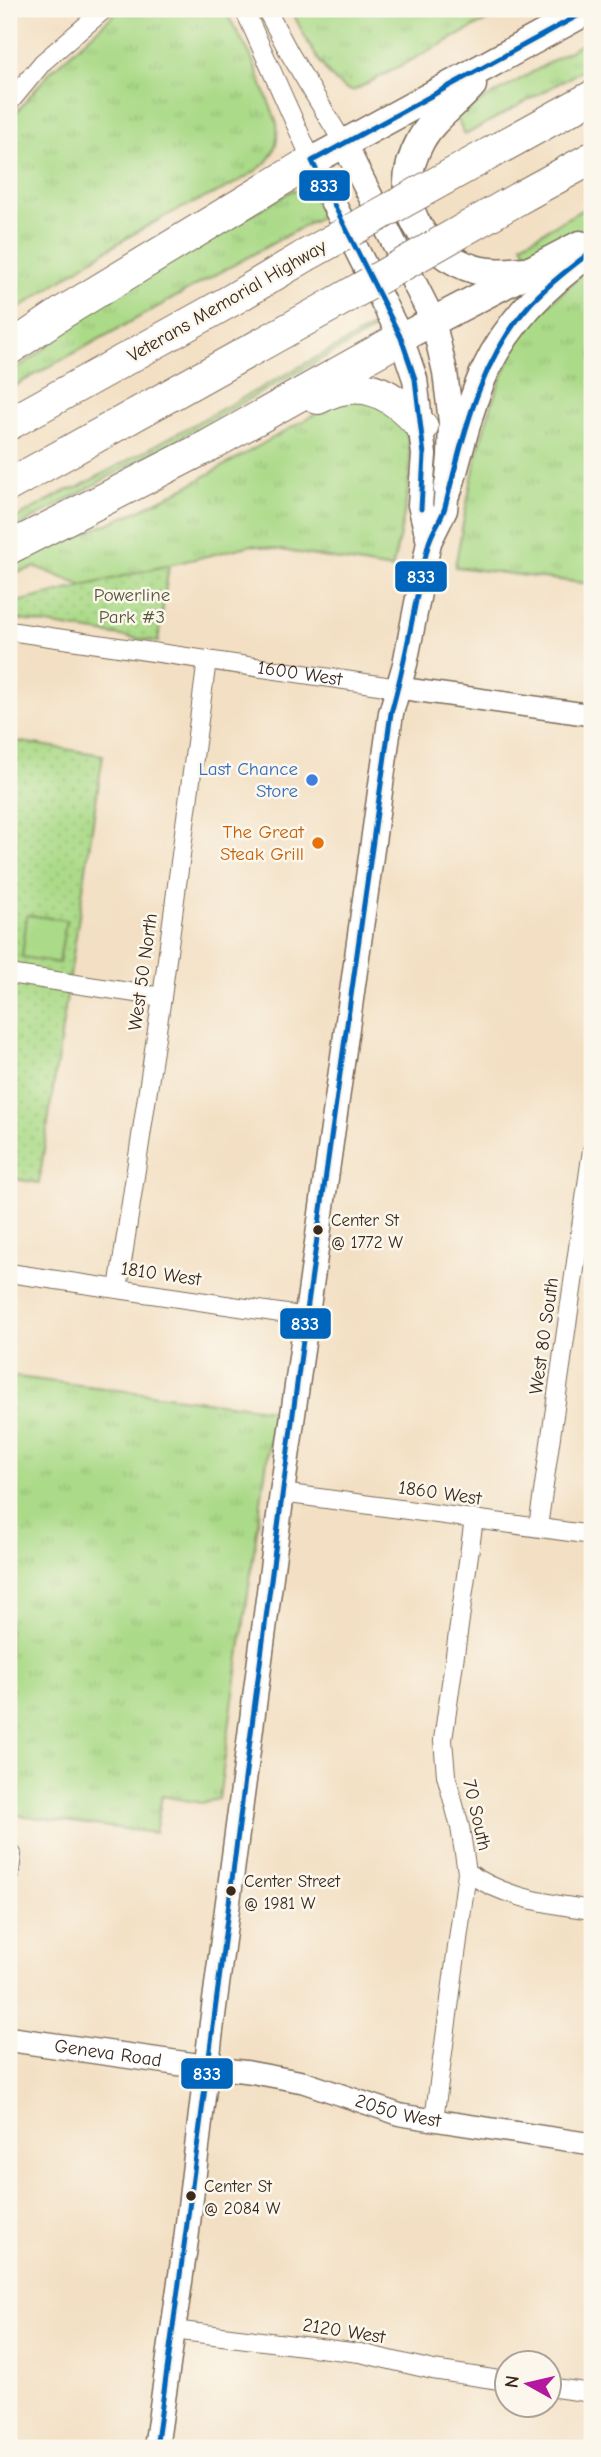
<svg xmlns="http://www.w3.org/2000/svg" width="601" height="2457" font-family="'Comic Neue',sans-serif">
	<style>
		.grass { fill: url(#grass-tufts); stroke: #738253; stroke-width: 2 }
		.park { fill: url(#park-dots); stroke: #738253; stroke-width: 2 }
		.pitch { fill: #abda88; stroke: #738253; stroke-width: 2 }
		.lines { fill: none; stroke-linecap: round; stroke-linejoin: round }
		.minor-casing { stroke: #7b6a58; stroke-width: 20 }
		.tertiary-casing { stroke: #7b6a58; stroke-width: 24 }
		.secondary-casing { stroke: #7b6a58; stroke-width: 27 }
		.primary-casing { stroke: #7b6a58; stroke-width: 31 }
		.motorway-casing { stroke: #7b6a58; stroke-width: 34 }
		.minor { stroke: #fff; stroke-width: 18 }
		.tertiary { stroke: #fff; stroke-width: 21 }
		.secondary { stroke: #fff; stroke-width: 24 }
		.primary { stroke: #fff; stroke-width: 28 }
		.motorway { stroke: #fff; stroke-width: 32 }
		.motorway-bridge-casing { stroke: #7b6a58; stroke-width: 34; stroke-linecap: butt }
		.motorway-bridge { stroke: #fff; stroke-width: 32 }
		.bus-1-casing { stroke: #fbf7ec; stroke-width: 10 }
		.bus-1 { stroke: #0065bd; stroke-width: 5 }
		.shop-dot { fill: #3f7fe0; stroke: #fbf7ec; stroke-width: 2.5 }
		.food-dot { fill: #e8710a; stroke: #fbf7ec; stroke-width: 2.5 }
		.bus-dot { fill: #3b2a1e; stroke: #fbf7ec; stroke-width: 2.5 }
		.labels { text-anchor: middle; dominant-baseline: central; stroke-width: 5; stroke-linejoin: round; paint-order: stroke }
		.bus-label { font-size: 17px; fill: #3b2a1e; stroke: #fbf7ec; text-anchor: start }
		.street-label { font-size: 19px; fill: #3b2a1e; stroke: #fbf7ec }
		.park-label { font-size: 19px; fill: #575638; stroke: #fbf7ec }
		.shop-label { font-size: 19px; fill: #366cbe; stroke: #fbf7ec; text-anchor: end }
		.food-label { font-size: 19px; fill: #c56008; stroke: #fbf7ec; text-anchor: end }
		.line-badge { stroke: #fbf7ec; stroke-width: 2.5 }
		.badge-label { font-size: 19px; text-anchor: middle; font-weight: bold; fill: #fff }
	</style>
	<defs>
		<pattern id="grass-tufts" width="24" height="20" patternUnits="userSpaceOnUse" patternTransform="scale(1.75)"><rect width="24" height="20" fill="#abda88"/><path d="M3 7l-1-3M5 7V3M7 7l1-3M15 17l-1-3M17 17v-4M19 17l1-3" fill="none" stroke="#94bb75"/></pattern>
		<pattern id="park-dots" width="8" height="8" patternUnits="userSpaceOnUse" patternTransform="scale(1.75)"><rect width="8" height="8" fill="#abda88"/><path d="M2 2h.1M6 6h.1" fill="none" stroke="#94bb75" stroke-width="1.8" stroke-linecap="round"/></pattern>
	</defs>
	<rect width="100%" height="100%" fill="#fbf7ec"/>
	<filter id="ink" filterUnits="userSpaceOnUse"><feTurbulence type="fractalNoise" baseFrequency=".0143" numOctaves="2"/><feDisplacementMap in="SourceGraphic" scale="14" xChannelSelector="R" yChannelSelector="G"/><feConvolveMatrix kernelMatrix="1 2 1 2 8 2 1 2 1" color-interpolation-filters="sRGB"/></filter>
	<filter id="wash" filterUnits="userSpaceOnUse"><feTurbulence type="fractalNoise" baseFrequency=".00686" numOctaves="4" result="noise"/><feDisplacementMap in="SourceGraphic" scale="28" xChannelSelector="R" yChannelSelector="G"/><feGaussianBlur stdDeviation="1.57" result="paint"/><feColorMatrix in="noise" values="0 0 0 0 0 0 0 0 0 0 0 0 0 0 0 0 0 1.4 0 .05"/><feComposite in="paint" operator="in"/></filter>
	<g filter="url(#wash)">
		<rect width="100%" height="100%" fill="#f3e0c4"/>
		<!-- grass -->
		<path class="grass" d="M120 9H224L250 54 277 123C279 140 275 155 262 166 236 187 192 202 162 218 109 246 59 282 9 315V121L49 73Z
			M291 9H508L353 91C329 89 301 30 291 9Z
			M592 38V65L465 135 456 116Z
			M293 190C311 193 316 200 324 215L9 389V373L31 359 108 298Z
			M592 204V225L528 256 522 244Z
			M592 264V584L455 567C468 498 478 428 508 363L502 359 519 333Z
			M378 324 374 330 9 532V522L67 490 75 489Z
			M362 398C373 404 391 411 400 420 424 447 399 537 392 569L252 545 83 586 36 567 9 575V565L138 511 184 488 335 403Z
			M9 1376 274 1410 219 1799 201 1803 162 1796 155 1833 9 1814Z"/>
		<!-- park -->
		<path class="park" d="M169 565 158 642 9 618V604Z
			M9 740 103 755 39 1183 9 1178Z"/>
		<!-- pitch -->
		<path class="pitch" d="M27 915 66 920 59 963 22 957Z"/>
	</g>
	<g filter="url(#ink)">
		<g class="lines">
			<!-- minor casing -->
			<g class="minor-casing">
				<g id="minor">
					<path d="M244 9 312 161"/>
					<path d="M266 9 290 54 344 144"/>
					<path d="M9 103 43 62 105 9"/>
					<path id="s1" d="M9 631 399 688"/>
					<path d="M9 974 162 997"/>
					<path d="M9 1273 307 1317"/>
					<path d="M118 1289 162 997 207 660"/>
					<path d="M282 1493 592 1535"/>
					<path d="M538 1527 592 1150"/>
					<path d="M467 1872C504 1898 549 1904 592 1910"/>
					<path d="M9 1880 12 1854"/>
					<path d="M434 2120 467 1872 460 1827 446 1775 443 1740 474 1519"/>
					<path d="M173 2330 360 2353 433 2370 506 2381"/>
					<path d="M548 2387 592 2393"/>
				</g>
			</g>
			<!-- tertiary casing -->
			<g class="tertiary-casing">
				<g id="tertiary">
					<path d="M399 688 592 715"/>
					<path id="s2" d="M206 2067 249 2072 303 2082 401 2115 592 2144"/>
				</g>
			</g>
			<!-- secondary casing -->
			<g class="secondary-casing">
				<g id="secondary">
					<path d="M312 161 401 338 415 379 424 455 420 505 429 542"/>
					<path id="s3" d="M9 2039 206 2067"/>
					<path d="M156 2448 186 2240 210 2038 282 1493 391 713 405 664 429 542 445 510 450 456 451 422 445 372 433 320 344 144"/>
				</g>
			</g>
			<!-- primary casing -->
			<g class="primary-casing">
				<path id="primary" d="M472 85C456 104 433 118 421 140 397 184 405 229 448 257 458 263 470 269 482 271 496 274 511 272 525 271
					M312 161 590 9
					M401 338 580 245
					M448 489C460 450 468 408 485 371 508 321 548 282 592 251"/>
			</g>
			<!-- motorway casing -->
			<g class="motorway-casing">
				<path id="motorway" d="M496 150 592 97
					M521 197 592 158
					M9 349 65 311 312 161
					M318 398C360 375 393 392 422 427
					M9 424 230 301 305 256
					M9 485 330 306
					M9 548 208 446 401 338"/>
			</g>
			<!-- minor -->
			<use href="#minor" class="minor"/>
			<!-- tertiary -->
			<use href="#tertiary" class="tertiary"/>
			<!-- secondary -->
			<use href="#secondary" class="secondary"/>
			<!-- primary -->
			<use href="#primary" class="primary"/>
			<!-- motorway -->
			<use href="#motorway" class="motorway"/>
			<!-- motorway-bridge casing -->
			<g class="motorway-bridge-casing">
				<path id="motorway-bridge" d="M305 256 496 150
					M330 306 521 197"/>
			</g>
			<!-- motorway-bridge -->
			<use href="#motorway-bridge" class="motorway-bridge"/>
			<!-- bus-1 casing -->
			<g class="bus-1-casing">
				<path id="bus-1" d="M421 509 424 455 415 379 401 338 312 161 590 9
					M156 2448C199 2149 235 1849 275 1550 311 1270 352 992 391 713 407 658 414 602 428 546 431 532 441 521 445 507 464 434 479 361 531 303 550 283 571 267 592 251"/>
			</g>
			<!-- bus-1 -->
			<use href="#bus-1" class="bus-1"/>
		</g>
	</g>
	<!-- markers -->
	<circle class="shop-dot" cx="312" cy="780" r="7"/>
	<circle class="food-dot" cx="318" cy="843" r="7"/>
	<g class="bus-dot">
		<circle cx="318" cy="1230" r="6"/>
		<circle cx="231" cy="1891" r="6"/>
		<circle cx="191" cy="2196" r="6"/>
	</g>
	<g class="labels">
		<!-- bus labels -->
		<g class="bus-label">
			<text x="331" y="1220">Center St<tspan x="331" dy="22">@ 1772 W</tspan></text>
			<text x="244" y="1881">Center Street<tspan x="244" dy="22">@ 1981 W</tspan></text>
			<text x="204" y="2186">Center St<tspan x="204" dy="22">@ 2084 W</tspan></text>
		</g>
		<!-- street labels -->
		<g class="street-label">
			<text transform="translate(227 301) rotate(-30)">Veterans Memorial Highway</text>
			<text stroke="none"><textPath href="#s1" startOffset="294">1600 West</textPath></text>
			<text transform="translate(143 972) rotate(-82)">West 50 North</text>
			<text transform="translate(161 1274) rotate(8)">1810 West</text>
			<text transform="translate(544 1336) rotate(-82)">West 80 South</text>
			<text transform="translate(440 1493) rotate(8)">1860 West</text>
			<text transform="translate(477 1815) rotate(77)">70 South</text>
			<text stroke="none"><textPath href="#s3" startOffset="100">Geneva Road</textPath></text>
			<text stroke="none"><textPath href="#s2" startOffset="198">2050 West</textPath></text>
			<text transform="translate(344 2331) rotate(9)">2120 West</text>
		</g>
		<!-- park labels -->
		<g class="park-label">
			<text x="132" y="595">Powerline<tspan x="132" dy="22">Park #3</tspan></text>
		</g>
		<!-- shop labels -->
		<g class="shop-label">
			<text x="298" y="769">Last Chance<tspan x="298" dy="22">Store</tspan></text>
		</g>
		<!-- food labels -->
		<g class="food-label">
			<text x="304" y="832">The Great<tspan x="304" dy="22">Steak Grill</tspan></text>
		</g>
	</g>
	<g class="line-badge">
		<rect x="298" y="169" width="53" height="33" rx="7" fill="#0065bd"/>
		<rect x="394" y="560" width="54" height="33" rx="7" fill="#0065bd"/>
		<rect x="279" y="1307" width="53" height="33" rx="7" fill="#0065bd"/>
		<rect x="180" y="2057" width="54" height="33" rx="7" fill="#0065bd"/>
	</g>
	<g class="badge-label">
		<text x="324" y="192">833</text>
		<text x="421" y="583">833</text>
		<text x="305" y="1330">833</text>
		<text x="207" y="2080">833</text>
	</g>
	<!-- margin -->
	<rect width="601" height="2457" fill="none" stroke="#fbf7ec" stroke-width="35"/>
	<!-- north arrow -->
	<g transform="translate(528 2384) rotate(278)"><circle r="33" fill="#fbf7ec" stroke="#aea59a" stroke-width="2"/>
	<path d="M0-5L12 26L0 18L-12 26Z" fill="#b5179e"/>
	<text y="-10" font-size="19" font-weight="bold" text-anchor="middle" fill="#3b2a1e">N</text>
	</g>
</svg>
